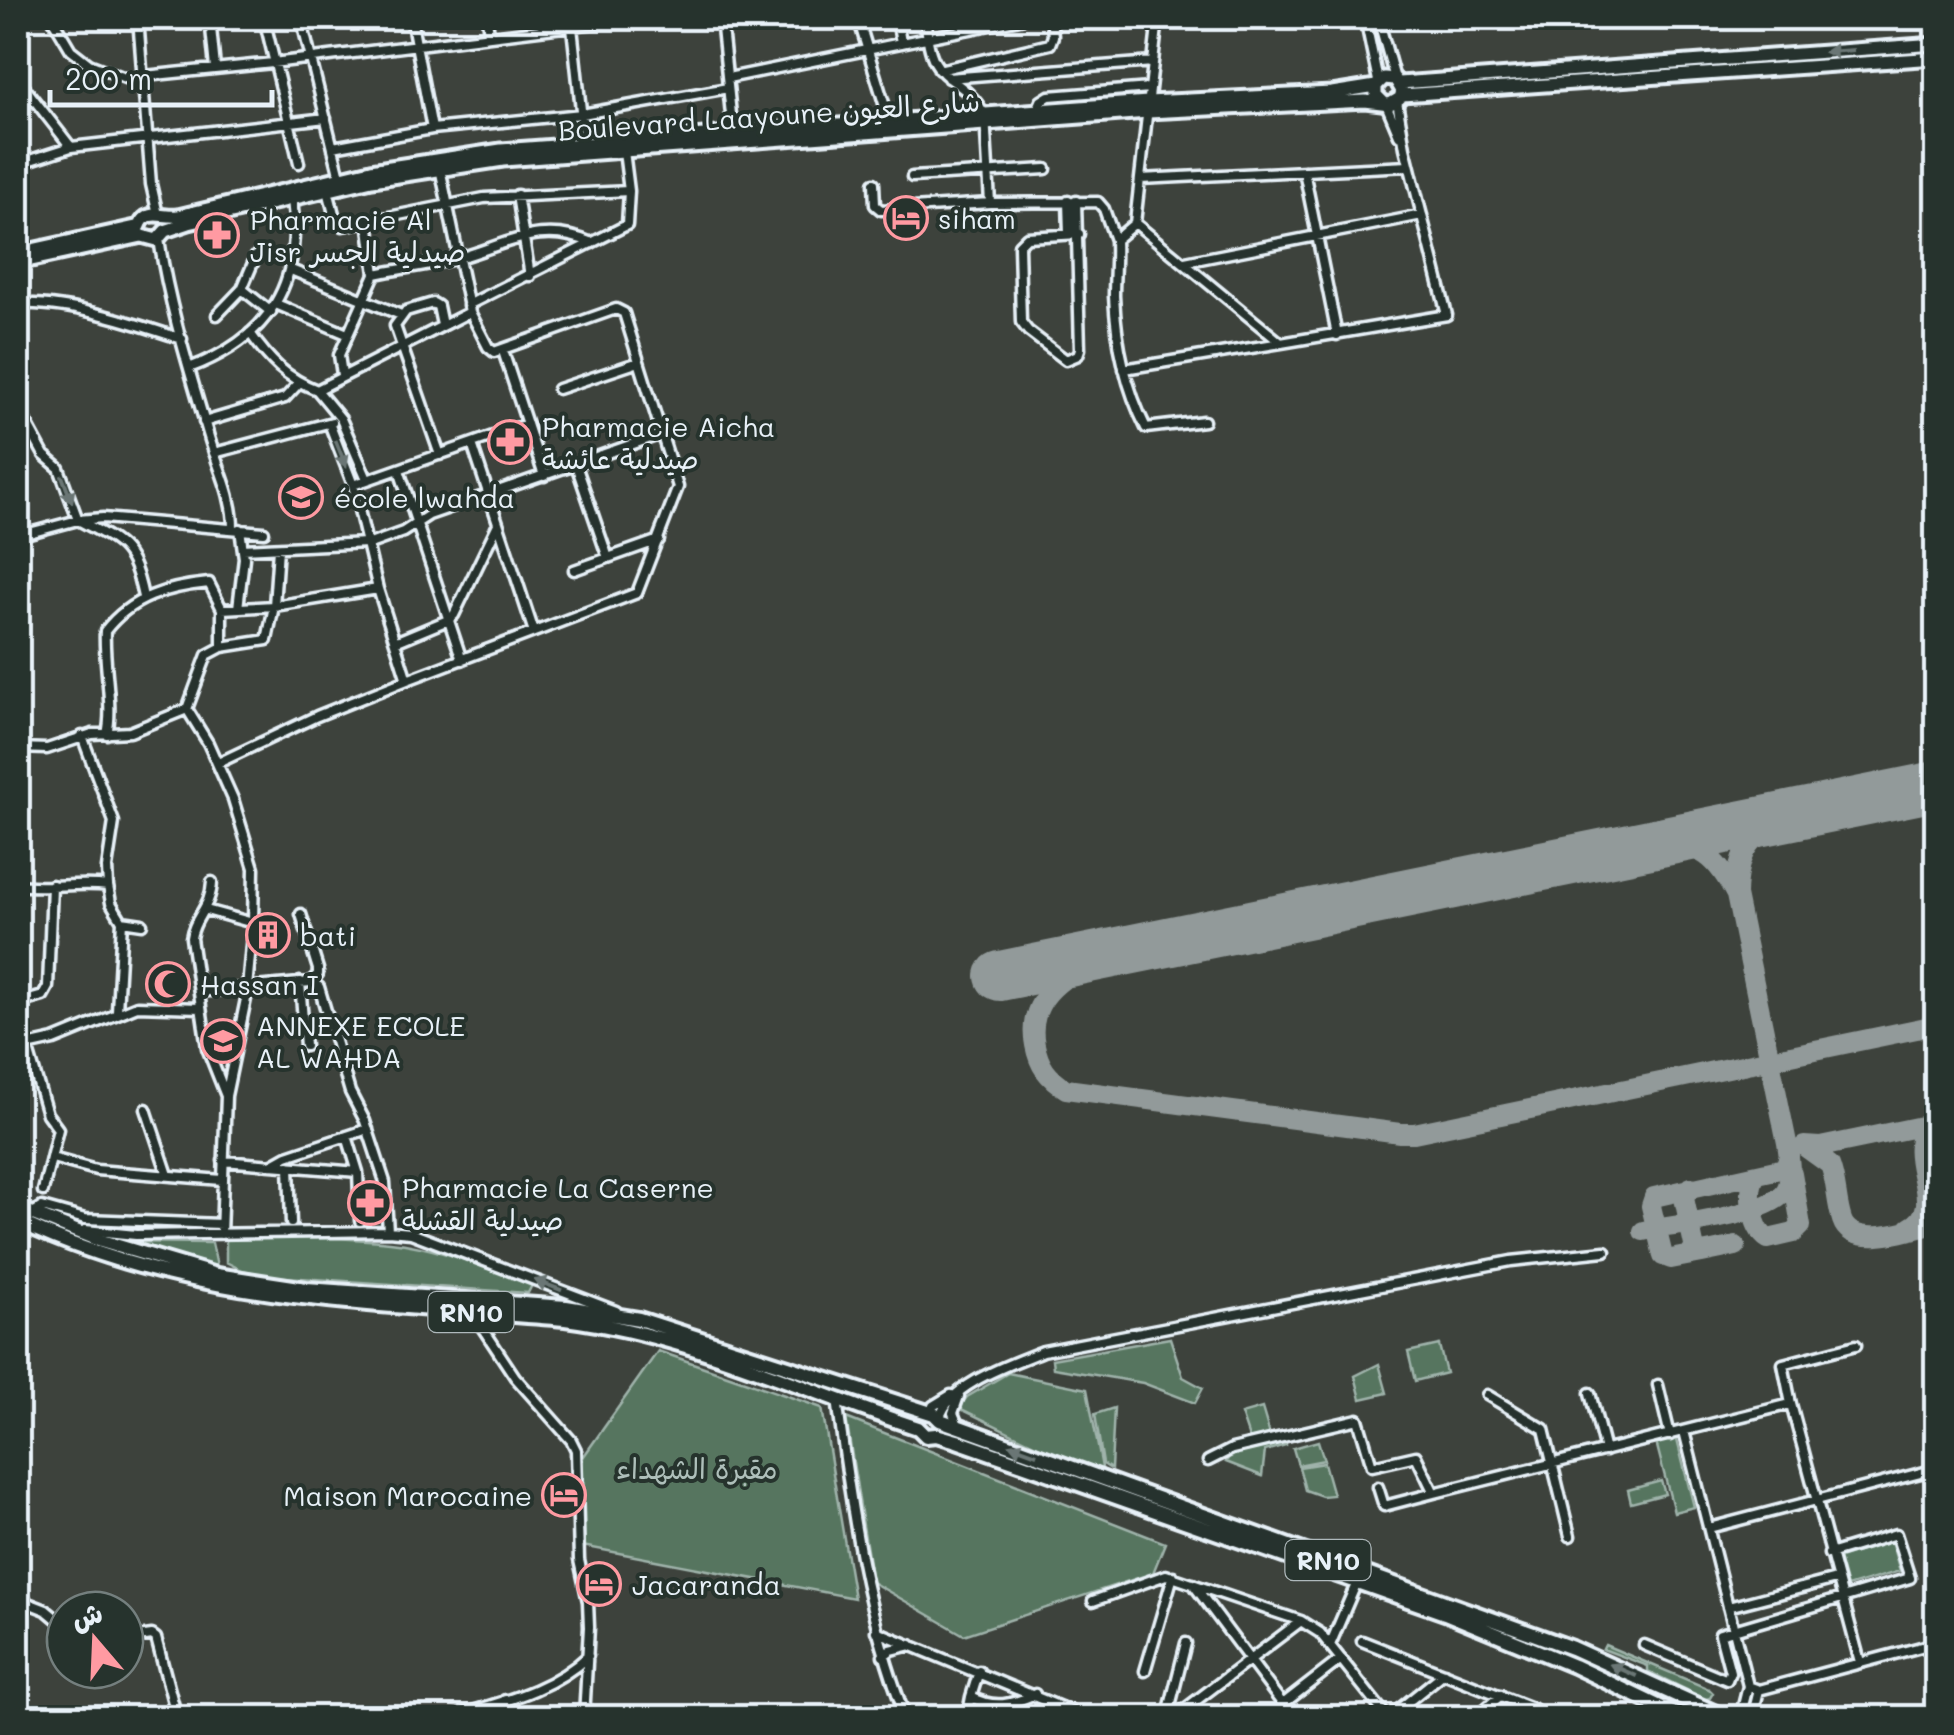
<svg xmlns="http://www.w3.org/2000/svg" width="1954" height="1735" font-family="Mali,'Playpen Sans Arabic',sans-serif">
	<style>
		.green { fill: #56755e; stroke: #9fb3ab; stroke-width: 2.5 }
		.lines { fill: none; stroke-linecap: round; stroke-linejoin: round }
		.taxiway { stroke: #929a9a; stroke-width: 20 }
		.runway { stroke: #929a9a; stroke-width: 50 }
		.street-casing { stroke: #e8f1f8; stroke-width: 15 }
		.secondary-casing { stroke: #e8f1f8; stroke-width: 19 }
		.primary-casing { stroke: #e8f1f8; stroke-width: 20 }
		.street { stroke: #26332d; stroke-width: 8 }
		.secondary { stroke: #26332d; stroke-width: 11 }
		.primary { stroke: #26332d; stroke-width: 12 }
		.oneway { fill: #6a7674 }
		.labels { text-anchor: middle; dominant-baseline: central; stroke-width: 8; stroke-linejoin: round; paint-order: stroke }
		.shield { fill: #26332d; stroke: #aeb8bb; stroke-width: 2.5 }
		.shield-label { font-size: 25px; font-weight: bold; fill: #e8f1f8 }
		.street-label { font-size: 28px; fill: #e8f1f8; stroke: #26332d }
		.poi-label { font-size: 28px; fill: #e8f1f8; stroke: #26332d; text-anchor: start }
		.park-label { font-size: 28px; fill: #aebfba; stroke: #26332d }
	</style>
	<rect width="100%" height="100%" fill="#3d423c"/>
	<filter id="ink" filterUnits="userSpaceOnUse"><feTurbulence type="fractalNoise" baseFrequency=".01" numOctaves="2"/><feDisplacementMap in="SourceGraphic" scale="20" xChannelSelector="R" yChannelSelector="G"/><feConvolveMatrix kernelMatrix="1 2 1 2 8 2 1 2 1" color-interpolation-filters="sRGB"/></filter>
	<g filter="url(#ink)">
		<!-- green -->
		<path class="green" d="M226 1238C281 1238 336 1236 390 1242 439 1247 486 1268 532 1285L528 1293 269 1276 242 1270 226 1262Z
			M122 1242 212 1243 218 1271Z
			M1170 1338 1183 1377 1203 1388 1195 1403 1143 1383 1053 1368 1052 1359Z
			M1439 1345 1446 1373 1415 1381 1408 1352Z
			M658 1351 822 1408 854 1598 582 1546 579 1463Z
			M1379 1364 1387 1393 1361 1399 1355 1376Z
			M1008 1373 1087 1389 1104 1478 959 1408 967 1397Z
			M1114 1408 1111 1469 1103 1464 1095 1414Z
			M1262 1408 1270 1435 1250 1441 1241 1414Z
			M846 1418 1165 1543 1153 1573 964 1635 872 1582Z
			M1676 1436 1694 1507 1674 1512 1656 1442Z
			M1285 1441 1286 1445 1265 1451 1262 1476 1226 1462 1230 1455Z
			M1318 1441 1324 1460 1298 1465 1293 1448Z
			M1324 1463 1333 1495 1322 1496 1305 1490 1299 1467Z
			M1661 1481 1665 1494 1631 1503 1628 1490Z
			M1891 1541 1900 1571 1847 1587 1839 1558Z
			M1605 1645 1709 1689 1713 1693 1710 1698 1699 1701 1687 1690 1648 1671V1666L1603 1649Z"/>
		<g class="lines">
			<!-- taxiway -->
			<path class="taxiway" d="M1657 843C1702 845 1716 856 1736 895 1737 850 1750 834 1791 816
				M1108 955C1069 972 1025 996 1035 1045 1039 1066 1048 1078 1066 1089L1400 1133H1414L1936 1025
				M1804 1146 1820 1147 1936 1123
				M1805 1147 1830 1165C1837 1183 1836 1202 1842 1220 1852 1251 1913 1229 1936 1224
				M1757 1174C1745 1188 1752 1230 1768 1239L1794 1233 1801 1226 1792 1173
				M1691 1187 1684 1198 1695 1250 1702 1253 1736 1246
				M1909 1228C1954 1206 1891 1146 1935 1124
				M1643 1231C1673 1225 1771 1216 1786 1190 1793 1177 1789 1158 1787 1143L1736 895
				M1702 1253 1671 1259 1663 1256 1651 1206 1654 1197 1780 1169 1785 1167 1789 1156"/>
			<!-- runway -->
			<path class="runway" d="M1000 976 1936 786"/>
			<!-- street casing -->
			<g class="street-casing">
				<path id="street" d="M52 18 71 50 89 64 125 78 273 63 636 18
					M138 18 151 184 158 215
					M210 18 215 68
					M264 18 299 163
					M301 18 340 177
					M411 18 432 129
					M487 18 489 35
					M571 18 585 147
					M721 18 733 134
					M858 18 890 123
					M897 18 901 43
					M926 18C928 89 958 68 985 115L990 203
					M1139 18H1157
					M1158 18 1135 223 1115 240C1116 259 1114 277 1114 296 1116 341 1126 388 1146 428L1204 421
					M1365 18 1378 81
					M1378 18 1395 79
					M939 70 1050 44 1053 36 1051 18
					M728 78 1025 18
					M948 78 1153 62
					M18 79 71 147
					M1386 104 1399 135
					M1037 110 1041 101 1049 96 1150 88
					M333 147 432 129 582 114 728 88
					M18 164 71 147 326 118
					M1304 171 1337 335
					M912 177 1046 169
					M1140 179 1409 166
					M874 183 875 205 881 210 990 203 1098 202 1104 209 1115 240
					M328 190 336 222 343 226 484 198 629 191
					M517 195 530 276
					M1068 201 1069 234
					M1076 201 1080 349 1078 355 1066 360 1028 331 1021 322 1019 245 1027 237 1079 234
					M1135 223 1281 343 1447 315 1405 148 1397 101
					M159 239C169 306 190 372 209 437 218 468 233 495 233 528
					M1185 262 1422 215
					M291 270 401 315
					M375 274C404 268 434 265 462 257 510 243 542 221 592 243
					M242 289 271 312
					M18 304C67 301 134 323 182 339
					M276 304 347 334
					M468 305 627 225 629 191 624 151
					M217 315 242 289 256 256
					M250 333C269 360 286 378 317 390
					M503 351 544 476
					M189 368C270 338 303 283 292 199
					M1124 369 1281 343
					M342 375 339 355 375 274 368 220
					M558 389 639 362
					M18 407 44 455 59 468 78 520C123 544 132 546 143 597
					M204 422 285 398 299 383
					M329 423 353 485 378 589 407 680 637 593 678 487 624 313 616 309 494 352 488 347 470 312
					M472 444 534 632
					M214 453 332 422
					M440 455 395 326 406 311 433 303 438 306 442 325
					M576 465 608 558
					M399 470 462 660
					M367 479 341 419 317 390 470 312 440 168
					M353 485 527 424
					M18 536 78 520 103 518 264 532
					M367 545 403 532 429 515 662 434
					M243 549 367 543
					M574 570 659 540
					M238 608 244 558 240 529
					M222 609 274 606 378 589
					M395 642 448 620 454 615 498 524
					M187 709 208 743 233 799 254 868 253 923 246 999 226 1096 221 1234
					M107 734C114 706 103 663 105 631 131 597 168 587 209 583L222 609V647
					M82 736 114 822 107 868 108 886 111 903 122 921 142 924
					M18 748 47 749 92 734 130 732 187 709 207 655 222 647 267 640 274 606 278 548
					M218 763 317 716 407 680
					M212 882C211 908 194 916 191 938L207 1048 226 1096
					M18 885C48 889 77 882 108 886
					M206 910 253 923
					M301 914 318 969V974L311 982
					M300 982 305 1046
					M199 992 311 982 319 987 350 1092 365 1121 385 1182 388 1231
					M29 1000 43 996 48 987 52 885
					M117 1011 122 921
					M27 1046 47 1114 58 1129 43 1191
					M18 1048 54 1040 137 1006 200 1008
					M146 1109 168 1175
					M347 1136 358 1172 360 1221
					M52 1158 96 1170 222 1180
					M223 1161 358 1172
					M271 1165 287 1156 368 1129
					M289 1166 291 1223
					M31 1214 42 1207 85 1219 221 1224
					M85 1230 136 1235 388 1231 411 1233 616 1311
					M472 1312 515 1377 571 1440 576 1450 579 1560 588 1602 589 1627 584 1718
					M1658 1385 1670 1435
					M1590 1393 1605 1451
					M1487 1395 1544 1429 1570 1536
					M837 1399C851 1507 866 1616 906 1718
					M1791 1404 1860 1662
					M931 1413 933 1406 951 1395
					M940 1418C948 1384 1014 1363 1043 1351L1511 1261 1605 1251
					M958 1425 953 1413 959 1396
					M1684 1431 1748 1686 1740 1718
					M1208 1461 1232 1449 1358 1419 1372 1466 1416 1456 1434 1493 1791 1404 1783 1364 1856 1345
					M1378 1487 1384 1506 1434 1493
					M1709 1528 1936 1469
					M1193 1584 1293 1718
					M18 1599 46 1610 65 1626
					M1093 1601 1166 1575 1301 1621 1320 1633 1388 1718 1444 1673
					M1728 1607 1836 1579
					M876 1631 1087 1718
					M125 1639 152 1635 156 1638 177 1718
					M1362 1641 1534 1709 1536 1718
					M1330 1645 1357 1582
					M1644 1645 1727 1680 1730 1672 1720 1634 1910 1578 1896 1534 1829 1554
					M883 1656 891 1650 911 1645
					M979 1671 971 1697C994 1709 1012 1705 1035 1694
					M1145 1671 1173 1576
					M1748 1686 1759 1690 1936 1643
					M505 1700 510 1718
					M1283 1704 1341 1659
					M1188 1708 1213 1718
					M450 1718C500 1702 550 1692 588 1656
					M967 1718 971 1697
					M1167 1718 1186 1643
					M1173 1718 1301 1621
					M1475 1718 1501 1695
					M1752 1718 1759 1690"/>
			</g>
			<!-- secondary casing -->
			<g class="secondary-casing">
				<path id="secondary" d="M1400 83 1936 44
					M1402 95 1936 58
					M140 226C146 208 163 218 178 216L371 170 501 150 1148 102 1332 93 1376 86
					M142 236 157 240 165 231 189 223 372 180 503 160 1148 112 1365 101 1390 104 1400 98 1402 91 1395 79 1384 78 1376 86V95L1383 102
					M18 253 140 226
					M18 263 142 236"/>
			</g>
			<!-- primary casing -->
			<g class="primary-casing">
				<path id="primary" d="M18 1208 101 1241 216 1275 306 1289 566 1307 639 1319 934 1414 940 1420 1572 1648 1727 1718
					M18 1221C191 1304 379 1303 565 1319 689 1335 801 1390 918 1428L926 1436 936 1435 957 1441 1445 1613 1574 1666 1683 1718"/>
			</g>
			<!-- street -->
			<use href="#street" class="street"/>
			<!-- secondary -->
			<use href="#secondary" class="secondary"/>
			<!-- primary -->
			<use href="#primary" class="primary"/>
		</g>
		<!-- one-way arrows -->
		<defs><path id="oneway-solid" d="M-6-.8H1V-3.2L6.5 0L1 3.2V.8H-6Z" transform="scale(2.5)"/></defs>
		<g class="oneway">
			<use href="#oneway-solid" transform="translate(1839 51) rotate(176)"/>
			<use href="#oneway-solid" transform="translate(341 454) rotate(68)"/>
			<use href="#oneway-solid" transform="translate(67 489) rotate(69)"/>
			<use href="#oneway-solid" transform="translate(548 1285) rotate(-159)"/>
			<use href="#oneway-solid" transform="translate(1023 1449) rotate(-160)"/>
			<use href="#oneway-solid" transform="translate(1623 1670) rotate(-156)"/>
		</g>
	</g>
	<!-- icons -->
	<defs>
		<g id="hotel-ring" transform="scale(2.25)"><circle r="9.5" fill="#26332d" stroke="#ff9aa2" stroke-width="1.5"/><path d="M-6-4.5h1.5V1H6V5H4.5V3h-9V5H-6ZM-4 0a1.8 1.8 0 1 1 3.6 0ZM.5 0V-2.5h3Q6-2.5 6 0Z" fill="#ff9aa2"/></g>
		<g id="pharmacy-ring" transform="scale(2.25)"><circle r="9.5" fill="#26332d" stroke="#ff9aa2" stroke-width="1.5"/><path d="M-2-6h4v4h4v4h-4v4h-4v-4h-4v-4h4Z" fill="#ff9aa2"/></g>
		<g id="school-ring" transform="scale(2.25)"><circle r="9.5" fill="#26332d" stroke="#ff9aa2" stroke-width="1.5"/><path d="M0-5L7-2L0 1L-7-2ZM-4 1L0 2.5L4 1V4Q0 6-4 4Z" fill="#ff9aa2"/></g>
		<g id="building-ring" transform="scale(2.25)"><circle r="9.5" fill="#26332d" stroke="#ff9aa2" stroke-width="1.5"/><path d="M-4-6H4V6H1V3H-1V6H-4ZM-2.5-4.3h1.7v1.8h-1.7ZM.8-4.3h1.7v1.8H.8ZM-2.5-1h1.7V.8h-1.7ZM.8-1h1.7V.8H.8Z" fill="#ff9aa2"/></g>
		<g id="mosque-ring" transform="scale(2.25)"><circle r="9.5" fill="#26332d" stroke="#ff9aa2" stroke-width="1.5"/><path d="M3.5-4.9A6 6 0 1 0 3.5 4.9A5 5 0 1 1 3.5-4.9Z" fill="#ff9aa2"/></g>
	</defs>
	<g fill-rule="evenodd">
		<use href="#hotel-ring" x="906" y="218"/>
		<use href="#pharmacy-ring" x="217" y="235"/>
		<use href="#pharmacy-ring" x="510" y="442"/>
		<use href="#school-ring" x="301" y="497"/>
		<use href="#building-ring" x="268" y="935"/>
		<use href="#mosque-ring" x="168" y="984"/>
		<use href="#school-ring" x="223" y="1041"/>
		<use href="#pharmacy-ring" x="370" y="1203"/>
		<use href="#hotel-ring" x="564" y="1495"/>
		<use href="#hotel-ring" x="599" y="1584"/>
	</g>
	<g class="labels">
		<!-- shield labels -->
		<g class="shield">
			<rect x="428.5" y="1292" width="85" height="40" rx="8"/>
			<rect x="1285.5" y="1540" width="85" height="40" rx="8"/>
		</g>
		<g class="shield-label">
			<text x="471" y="1312">RN10</text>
			<text x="1328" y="1560">RN10</text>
		</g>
		<!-- street labels -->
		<g class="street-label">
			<text transform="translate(769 115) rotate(-4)">Boulevard Laayoune شارع العيون</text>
		</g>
		<!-- poi labels -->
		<g class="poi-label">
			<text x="938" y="218">siham</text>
			<text x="250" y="219">Pharmacie Al<tspan x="250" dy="32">Jisr صيدلية الجسر</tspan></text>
			<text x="542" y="426">Pharmacie Aicha<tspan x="542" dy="32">صيدلية عائشة</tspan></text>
			<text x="334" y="497">école lwahda</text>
			<text x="300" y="935">bati</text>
			<text x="200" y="984">Hassan I</text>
			<text x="256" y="1025">ANNEXE ECOLE<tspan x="256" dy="32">AL WAHDA</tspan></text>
			<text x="402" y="1187">Pharmacie La Caserne<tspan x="402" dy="32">صيدلية القشلة</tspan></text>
			<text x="532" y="1495" text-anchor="end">Maison Marocaine</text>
			<text x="632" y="1584">Jacaranda</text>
		</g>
		<!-- park labels -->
		<g class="park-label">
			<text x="697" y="1468">مقبرة الشهداء</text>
		</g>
	</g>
	<!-- margin -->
	<rect width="1954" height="1735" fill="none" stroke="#26332d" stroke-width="60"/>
	<rect x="30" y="30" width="1894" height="1675" fill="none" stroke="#e8f1f8" stroke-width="4" filter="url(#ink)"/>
	<!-- north arrow -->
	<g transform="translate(95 1640) rotate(341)"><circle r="48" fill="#26332d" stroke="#747f7e" stroke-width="2.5"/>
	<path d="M0-8L18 38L0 25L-18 38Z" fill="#ff9aa2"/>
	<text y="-15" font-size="28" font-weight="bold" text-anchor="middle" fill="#e8f1f8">ش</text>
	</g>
	<!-- scale -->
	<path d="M50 90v15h222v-15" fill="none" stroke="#e8f1f8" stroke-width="5"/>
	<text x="65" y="90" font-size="30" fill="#e8f1f8" stroke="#26332d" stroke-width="8" paint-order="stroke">200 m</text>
</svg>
